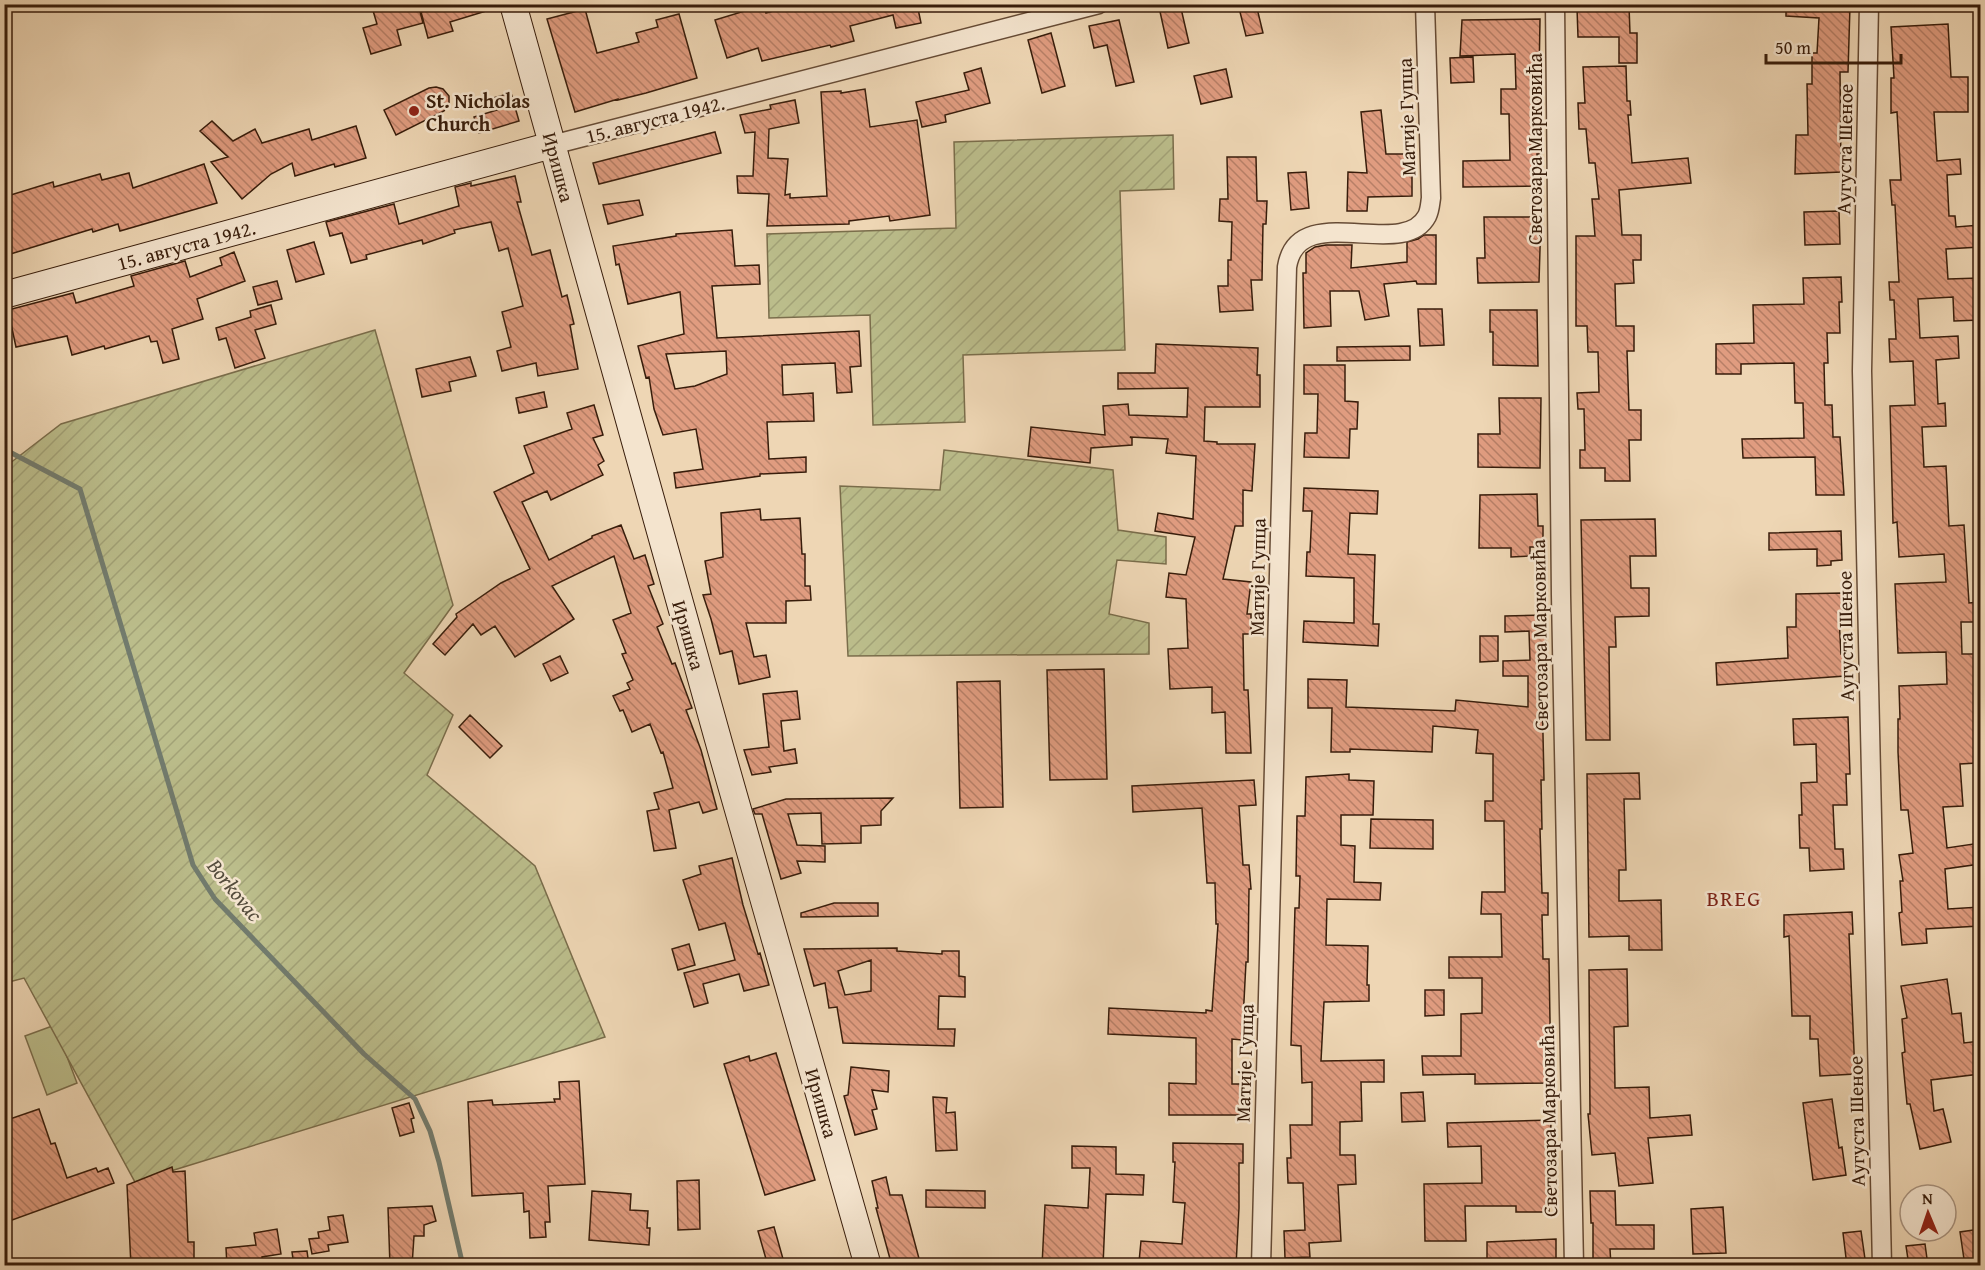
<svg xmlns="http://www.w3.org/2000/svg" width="1985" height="1270" font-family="'Gentium Book Plus',serif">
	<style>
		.park { fill: #bbbd8b; stroke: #7a6d4b; stroke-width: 1.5 }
		.garden { fill: url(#garden-furrows); stroke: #7a6d4b; stroke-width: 1.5 }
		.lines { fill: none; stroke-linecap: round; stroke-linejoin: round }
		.stream { stroke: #727b6d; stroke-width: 5 }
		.building { fill: url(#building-back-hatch); stroke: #381d0b; stroke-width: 1.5; fill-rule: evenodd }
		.street-casing { stroke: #664b35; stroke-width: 21 }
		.secondary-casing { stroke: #381d0b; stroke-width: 28 }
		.street { stroke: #f4e4ce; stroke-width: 18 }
		.secondary { stroke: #f4e4ce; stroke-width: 26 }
		.poi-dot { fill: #8f2418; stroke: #f4e4ce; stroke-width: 2 }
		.labels { text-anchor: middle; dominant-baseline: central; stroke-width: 5; stroke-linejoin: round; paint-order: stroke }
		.poi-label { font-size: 20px; font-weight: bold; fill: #381d0b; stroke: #f4e4ce; text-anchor: start }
		.street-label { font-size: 20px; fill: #381d0b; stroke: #f4e4ce }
		.water-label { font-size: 21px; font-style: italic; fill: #554c3c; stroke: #f4e4ce }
		.quarter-label { font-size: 22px; letter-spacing: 1.5px; fill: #7a1f14; stroke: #f4e4ce }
	</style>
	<defs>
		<pattern id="garden-furrows" width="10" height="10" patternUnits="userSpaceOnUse" patternTransform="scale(1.5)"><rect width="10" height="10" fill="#bbbd8b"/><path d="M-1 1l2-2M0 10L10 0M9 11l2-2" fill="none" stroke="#a2a277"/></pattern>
		<pattern id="building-back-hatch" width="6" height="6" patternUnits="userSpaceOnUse" patternTransform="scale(1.5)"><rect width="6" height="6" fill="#e09c80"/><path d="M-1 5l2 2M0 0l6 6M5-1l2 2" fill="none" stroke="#b77f67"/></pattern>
	</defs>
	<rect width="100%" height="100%" fill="#eed6b4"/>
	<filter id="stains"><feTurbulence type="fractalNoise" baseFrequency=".00333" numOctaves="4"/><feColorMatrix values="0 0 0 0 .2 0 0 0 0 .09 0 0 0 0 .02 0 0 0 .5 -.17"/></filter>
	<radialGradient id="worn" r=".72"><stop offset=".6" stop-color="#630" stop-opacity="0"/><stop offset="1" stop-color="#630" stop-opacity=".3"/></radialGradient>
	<!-- park -->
	<path class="park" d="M55 1025 77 1083 47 1095 25 1036Z"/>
	<!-- garden -->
	<path class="garden" d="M1173 135 1174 189 1120 191 1125 350 963 355 965 422 873 425 870 315 769 318 767 234 956 228 954 142Z
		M375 330 453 605 404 673 453 715 427 775 535 866 605 1037 135 1182 24 978 5 983V467L61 424Z
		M944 450 1113 470 1118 530 1166 537V564L1117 560 1109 614 1149 623V654L848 656 840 486 940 490Z"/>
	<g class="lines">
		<!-- stream -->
		<path class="stream" d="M4 449 80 489 193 865 215 899 364 1054 415 1099 430 1131 439 1162 463 1266"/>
	</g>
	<!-- building -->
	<path class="building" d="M371 4H418L423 23 397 30 401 45 371 54 363 28 377 24Z
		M447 4H495L496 8 450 22 453 31 428 38 421 12Z
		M747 4H763L766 13 797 4H814L816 11 841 4H917L921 23 896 28 893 15 850 26 854 41 831 47 830 45 762 61 758 48 727 58 715 20 748 10Z
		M1171 4H1180L1189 43 1168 48 1159 7Z
		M1238 4H1256L1263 33 1246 36Z
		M1786 4 1850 6 1848 72H1840L1841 172 1795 174 1796 135H1808L1807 84H1812V53H1817L1819 18 1786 16Z
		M1629 6 1630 33H1637V63H1619V37H1578L1577 8Z
		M585 9 597 53 639 42 636 33 658 27 656 20 679 14 697 78 646 93 618 100V99L575 112 547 19Z
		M1540 19 1539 79H1537L1541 154H1537V186L1463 187V161L1510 160 1509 114H1501V89H1516L1515 54 1460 56 1462 20Z
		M1119 20 1134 82 1116 86 1107 45 1094 48 1089 26Z
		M1948 24 1951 77H1968V112H1934L1937 161 1960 159 1961 174 1947 175 1949 216H1955L1956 227 1980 225V247L1946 249 1948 279 1979 278 1980 320 1954 321 1953 297 1918 299 1920 338 1958 336 1959 358 1936 360 1938 404 1945 403 1946 426 1922 427 1924 467 1946 466 1949 526 1964 525 1969 603 1980 602V622H1961L1962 654H1980V680H1979L1980 743H1975L1977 763 1960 764 1963 806 1943 807 1947 848 1980 843V864L1945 869 1948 909 1980 907V926L1926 929 1927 943 1902 945 1899 913 1902 912 1900 881H1903L1899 855 1913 853 1908 810H1901L1898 752V719H1900L1899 686 1947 684 1946 652 1898 653 1895 584 1946 582 1944 554 1899 557 1897 522 1893 523 1890 406 1915 405 1913 361 1890 362 1889 339H1896L1894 300H1890L1889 282H1899L1895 205H1892L1890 180H1901L1897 112 1891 113V78H1894L1891 27Z
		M1051 33 1065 86 1042 93 1028 40Z
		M1473 57 1474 82 1451 83 1450 58Z
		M1626 66 1627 101H1630L1631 115H1628L1632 163 1688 158 1691 183 1619 190 1622 235H1641V260H1633L1634 283 1615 284 1616 326H1634V351H1627L1629 410H1641V440H1629L1630 481H1605V468H1580V450H1585L1584 409H1578L1577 393 1599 392 1598 352H1588L1587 326H1576V236H1595L1592 199H1599L1595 163H1589L1586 129H1579L1578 103H1585L1583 67Z
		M981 68 990 103 945 115 946 122 922 127 916 102 969 90 964 73Z
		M1226 69 1232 97 1201 104 1194 76Z
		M436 87 443 89 449 96V103L444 111 396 135 384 110 429 88Z
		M865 89 870 127 917 120 930 215 890 221 889 216 849 221V224L767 226 769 194 738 193 737 176H753L755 132 745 133 740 115 771 109 770 105 795 100 799 123 769 129 768 158 788 159 785 195 790 194V198L827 196 821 92 841 91V93Z
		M511 93 519 121 479 133 474 117 497 110 493 98Z
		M1381 110 1386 154H1412V196L1368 197 1367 211H1347L1348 172 1367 173 1361 112Z
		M212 121 233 141 255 129 262 143 309 129 312 140 356 126 366 158 335 167 334 164 295 176 292 163 271 174 242 199 211 162 228 157 200 131Z
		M715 132 721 153 599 184 593 163Z
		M1227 157H1256L1257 201H1267L1266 224H1263L1262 280H1251L1253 310 1220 312 1218 286H1228V260H1231L1232 222 1219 221 1220 199H1228Z
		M204 164 217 203 120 231 118 224 93 232 92 229 4 256V197L53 182 54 187 100 174 102 180 129 173 133 188Z
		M1306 172 1309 208 1291 210 1288 173Z
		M515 176 521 202H517L532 255 550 250 562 297 567 295 574 324 570 325 578 369 538 376 536 363 502 371 497 351 511 347 502 312 523 306 508 248 499 251 491 222 454 230 455 233 423 244 422 240 366 255 367 259 351 263 342 233 330 236 326 222 394 204 399 224 459 206 455 187 471 183V186Z
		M639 200 643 215 608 224 603 205Z
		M1839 211 1840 244 1805 245 1804 212Z
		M1484 217H1541L1539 282 1478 283 1477 258H1485Z
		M732 230 735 266 759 265 760 284 712 286 717 338 859 331 861 366 850 367 852 392 837 393 835 363 782 365 783 395 813 393 814 421 767 422 769 459 806 457V472L760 474V476L676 488 674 473 703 469 696 429 663 435 654 409 649 377 646 378 638 346 684 334 680 292 628 304 619 264 616 265 613 246 676 236V234ZM726 351 727 374 695 386 675 389 666 354Z
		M1424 235H1436V284H1417L1416 281 1384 284 1389 316 1365 320 1359 291H1330L1331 326 1304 328 1303 273H1306V253L1315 247 1326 245H1352L1351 268 1407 262V242L1418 239Z
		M314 242 324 274 296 282 287 250Z
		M234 252 245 281 197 299 203 319 172 329 179 359 163 363 157 341 151 342 149 336 105 349 104 346 72 355 67 336 16 347 8 310 73 293 76 303 134 286 131 276 185 261 190 277 222 265 220 258Z
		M1841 277 1842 302H1839L1840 333H1827L1828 363H1824L1825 405H1832L1833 437H1840L1844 495H1816L1815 457 1743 458 1742 439 1804 438 1803 403H1795L1794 363 1741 364V374H1716V344L1754 343 1753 305 1804 304 1803 278Z
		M277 281 282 299 258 305 253 287Z
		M271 305 276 324 255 330 265 358 235 368 226 338 219 340 216 328 251 317 250 311Z
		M1418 309H1442L1444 345 1420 346Z
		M1490 310H1537L1538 366 1493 365V332H1490Z
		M1156 344 1258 348 1257 375H1260V407H1205L1204 441 1217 442V444H1255L1252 491 1243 490V526H1235L1223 579 1251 582 1247 614H1251V634H1243L1244 690H1248L1251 753H1226L1225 712 1212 713V687L1170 689 1168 649 1188 648 1186 599 1166 597 1169 573 1186 575 1195 537 1155 531 1158 513 1193 519 1196 456 1166 453 1168 439 1130 437 1132 438V445L1091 448 1090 463 1028 456 1031 427 1105 435 1103 406 1128 404 1129 415 1187 417 1188 388 1118 389V373H1155Z
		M1410 346V360L1337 361V347Z
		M470 357 476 376 449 382 451 391 422 397 416 369Z
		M1304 365H1345V401L1358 402 1357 429H1350L1349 458 1304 457 1305 433H1317L1318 394H1304Z
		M544 392 547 407 519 413 516 398Z
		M1499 398H1541L1540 468 1478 467V434H1500Z
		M594 405 603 435 593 438 604 461 598 465 603 475 551 500 547 491 522 502 549 560 592 538V536L621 525 634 559 645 555 654 584 648 586 663 624 657 627 672 664 675 663 692 708 686 710 701 750 717 809 703 813 699 802 669 810 676 848 654 851 647 811 659 809 654 793 673 788 663 752 661 753 650 724 632 732 623 710 620 711 613 696 630 689 627 683 633 680 622 654 626 653 613 620 631 613 614 556 552 586 574 619 515 657 495 626 481 635 473 624 445 655 433 644 457 617 456 614 501 583 530 569 494 492 534 473 524 446 572 429 567 413Z
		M1304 488 1378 491 1377 514 1350 513 1348 554 1375 555 1373 624H1379L1378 646 1303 642 1304 621 1354 623V578L1306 576 1307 552H1310L1312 511H1303Z
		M1537 494 1538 526H1543V547H1530V556L1511 557V548H1479L1480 495Z
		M760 509 761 520 800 518 802 554H805V586H810L811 600 786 601V623H746L754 657 766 655 770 677 739 684 732 651 720 654 711 619 703 595 711 594 705 561 723 557 721 513Z
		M1655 519 1656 556H1630L1631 588H1649V616L1615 617 1616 647H1609L1610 740H1586L1581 520Z
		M1841 531 1842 560 1831 561V565L1817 566V549L1769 550V533Z
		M1842 593V618H1839L1841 654H1843L1845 676 1717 685 1716 663 1788 658 1787 627H1796V594Z
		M1545 615 1546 644H1543L1545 689H1542L1544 780H1541L1542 829H1540L1542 893H1548V915H1542L1543 959H1549L1551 1083 1475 1084V1074L1423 1075 1422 1056H1461V1014L1482 1013V978H1449V957H1502L1501 914H1481L1482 892H1505L1504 821H1485V801H1493V754L1476 753 1478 730 1433 726 1432 752 1350 749V752H1331L1332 708H1308V679L1347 680 1346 707 1455 711 1456 700 1528 707V676H1503V661L1530 660 1529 631 1505 632V616Z
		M1480 636H1498V661L1480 662Z
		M560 656 568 673 551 681 543 664Z
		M1104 669 1107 779 1050 780 1047 670Z
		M1000 681 1003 807 960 808 957 682Z
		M797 691 800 719 781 721 784 751 795 749 797 763 769 767 771 772 752 775 744 750 769 747 763 694Z
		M470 715 502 746 490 758 459 727Z
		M1848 717 1850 774H1846L1847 805H1833L1835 849H1843L1844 869 1810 871 1809 848H1800L1799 815H1802L1801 783 1817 782 1816 744 1794 745 1793 719Z
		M1639 773 1640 799H1624L1626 870H1619V901L1661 900 1662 950H1629V936L1589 937 1587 774Z
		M1349 774V780L1374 781 1373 815H1341V845L1355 846 1354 882 1381 883 1380 900 1327 899 1326 945 1368 946 1367 985H1369V1001L1324 1002 1321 1061 1384 1060V1082H1361L1362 1121 1340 1122V1155H1355L1356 1184 1338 1185 1341 1241 1309 1243 1310 1257 1285 1258 1284 1231 1305 1230 1303 1183H1288L1287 1158H1291L1290 1125H1312V1082L1302 1083 1301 1046 1291 1045 1295 908H1299L1300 876H1296L1297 816H1305L1306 777Z
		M1254 780 1256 805 1239 806 1243 865H1249L1251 889H1249L1248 962H1246L1242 1040 1232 1039V1084H1241V1115H1169V1083L1196 1084V1038L1108 1034 1109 1008 1206 1013V1010L1212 1011 1218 924H1216L1215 883H1207L1202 808 1133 812 1132 786Z
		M893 798 881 811V825L861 826V843L822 844 821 813 788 814 797 845 825 846V862L797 861 801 873 781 879 762 814H755L753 809 786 799Z
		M1371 819 1433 820V849L1370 848Z
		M732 858 743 905 758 954 760 953 769 985 744 991 739 974 703 984 708 1003 694 1007 684 973 735 960 725 923 699 930 683 880 701 874 699 866Z
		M834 903H878V916L801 917V913Z
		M1852 912 1853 934H1849L1855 1074 1820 1076 1818 1039H1810V1016H1792L1789 936 1784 937V915Z
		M689 944 695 965 678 970 672 949Z
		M897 948V951L942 954V951H959V976L965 977V997L939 996 938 1029H955L954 1046 843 1043 837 1007 829 1008 825 983 814 986 804 949ZM871 960V991L845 995 838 971Z
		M1627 969 1628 1026 1614 1027 1615 1088 1649 1087 1650 1118 1690 1115 1692 1135 1648 1138 1653 1183 1619 1186 1615 1153 1592 1155 1588 1114H1590L1589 970Z
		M1947 979 1952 1014 1961 1013 1964 1043 1980 1041V1074L1931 1080 1934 1111 1943 1109 1951 1142 1920 1149 1910 1104H1907L1902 1053 1905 1052 1902 1019 1907 1018 1901 986Z
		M1425 990H1444V1015L1425 1016Z
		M776 1053 815 1180 765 1195 724 1064 749 1056 750 1061Z
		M851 1067 889 1071 888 1092 872 1090 877 1109 872 1110 877 1129 855 1135 844 1096 848 1095Z
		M579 1081 585 1184 548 1186 550 1222H545L546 1237 530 1238 529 1211 524 1212 523 1193 472 1196 468 1102 492 1100 493 1105 555 1102 554 1099H560L559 1082Z
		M1423 1092 1425 1121 1402 1122 1401 1093Z
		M933 1097 947 1098 946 1113 955 1112 957 1150 936 1151Z
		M1832 1099 1839 1148 1842 1147 1846 1175 1813 1180 1803 1103Z
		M409 1103 414 1118 411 1119 414 1132 400 1136 392 1108Z
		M39 1109 51 1144 55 1143 67 1178 96 1168 98 1172 108 1168 114 1183 4 1223V1121Z
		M1551 1120 1549 1212H1516V1206H1465L1466 1241H1425L1424 1184 1482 1183 1481 1146 1448 1147 1447 1123Z
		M1173 1143 1243 1144V1163H1239V1208L1236 1266H1142V1263L1139 1262 1141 1241 1182 1244 1185 1203 1173 1202 1175 1162H1173Z
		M1072 1146 1116 1147V1174L1144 1175 1143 1195 1106 1194 1103 1266H1042L1045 1205 1088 1208 1090 1168H1072Z
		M172 1167 173 1172 185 1171 188 1242H194V1266H131L127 1185Z
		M886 1177 890 1195H902L921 1266H892L876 1208H878L872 1181Z
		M699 1180 700 1229 678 1230 677 1181Z
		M926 1190 985 1191V1208L926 1207Z
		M592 1191 631 1194 630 1210 648 1211 647 1228H650L649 1245 589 1240Z
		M1590 1191H1615L1616 1225H1654V1249H1610L1611 1266H1593V1223H1591Z
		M432 1206 436 1221 424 1225V1236H414L412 1266H390L388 1208Z
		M1723 1207 1726 1253 1693 1254 1691 1209Z
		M343 1215 348 1242 328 1245 329 1251 312 1254 309 1239 319 1238 318 1232 330 1230 328 1217Z
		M774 1227 785 1266H768L758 1231Z
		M277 1229 281 1254 262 1257 263 1266H227L226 1248 256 1245 254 1233Z
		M1980 1229V1266H1965L1960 1232Z
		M1861 1231 1866 1266H1847L1843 1233Z
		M1556 1239V1266H1530V1259H1487V1242Z
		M1925 1244 1928 1266H1909L1906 1246Z
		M307 1251 309 1266H294L292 1252Z"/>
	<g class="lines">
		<!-- street casing -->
		<g class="street-casing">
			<path id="street" d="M1555 4 1561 595 1574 1266
				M1869 4 1862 371 1882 1266
				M552 145 1099 4
				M1261 1266 1287 267C1298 198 1403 262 1427 216 1430 210 1430 204 1431 198L1425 4"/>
		</g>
		<!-- secondary casing -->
		<g class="secondary-casing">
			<path id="secondary" d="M513 4 721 750 868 1266
				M4 295 552 145"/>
		</g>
		<!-- street -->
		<use href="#street" class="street"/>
		<!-- secondary -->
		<use href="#secondary" class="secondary"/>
	</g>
	<!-- markers -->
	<circle class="poi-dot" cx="414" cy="111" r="6"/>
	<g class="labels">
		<!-- poi labels -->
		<g class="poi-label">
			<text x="426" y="100">St. Nicholas<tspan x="426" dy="23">Church</tspan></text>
		</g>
		<!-- street labels -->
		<g class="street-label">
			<text transform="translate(1406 117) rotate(-92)">Матије Гупца</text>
			<text transform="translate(655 119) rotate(-14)">15. августа 1942.</text>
			<text transform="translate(1534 149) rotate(-90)">Светозара Марковића</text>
			<text transform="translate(1844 149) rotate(-89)">Аугуста Шеное</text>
			<text transform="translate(559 167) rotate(75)">Иришка</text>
			<text transform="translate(186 245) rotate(-15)">15. августа 1942.</text>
			<text transform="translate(1257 577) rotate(-89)">Матије Гупца</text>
			<text transform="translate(689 635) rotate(74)">Иришка</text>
			<text transform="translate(1539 635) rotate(-91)">Светозара Марковића</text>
			<text transform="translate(1845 636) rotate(-91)">Аугуста Шеное</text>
			<text transform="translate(1244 1063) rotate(-88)">Матије Гупца</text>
			<text transform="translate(822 1103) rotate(74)">Иришка</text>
			<text transform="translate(1548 1121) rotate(-91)">Светозара Марковића</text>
			<text transform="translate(1856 1121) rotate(-91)">Аугуста Шеное</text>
		</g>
		<!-- water labels -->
		<g class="water-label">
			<text transform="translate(235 890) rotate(51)">Borkovac</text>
		</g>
		<!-- quarter labels -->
		<g class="quarter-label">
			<text x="1734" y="898">BREG</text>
		</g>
	</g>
	<!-- margin -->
	<rect width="1985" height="1270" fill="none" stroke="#eed6b4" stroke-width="24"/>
	<rect x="6" y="6" width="1973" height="1258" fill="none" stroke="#381d0b" stroke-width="3"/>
	<rect x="12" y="12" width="1961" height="1246" fill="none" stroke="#381d0b" stroke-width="1.5"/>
	<!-- north arrow -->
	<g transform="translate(1928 1213) rotate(358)"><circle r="28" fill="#f4e4ce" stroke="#a99480" stroke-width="1.5"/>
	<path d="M0-4.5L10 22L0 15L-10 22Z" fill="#8f2418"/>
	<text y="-9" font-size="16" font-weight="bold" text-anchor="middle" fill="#381d0b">N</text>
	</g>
	<!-- scale -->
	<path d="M1766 54v9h135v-9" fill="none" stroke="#381d0b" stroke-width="3"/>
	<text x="1775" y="54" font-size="18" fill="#381d0b" stroke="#f4e4ce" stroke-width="4.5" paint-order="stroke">50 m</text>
	<rect width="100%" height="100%" filter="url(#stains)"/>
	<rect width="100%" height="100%" fill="url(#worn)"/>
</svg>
